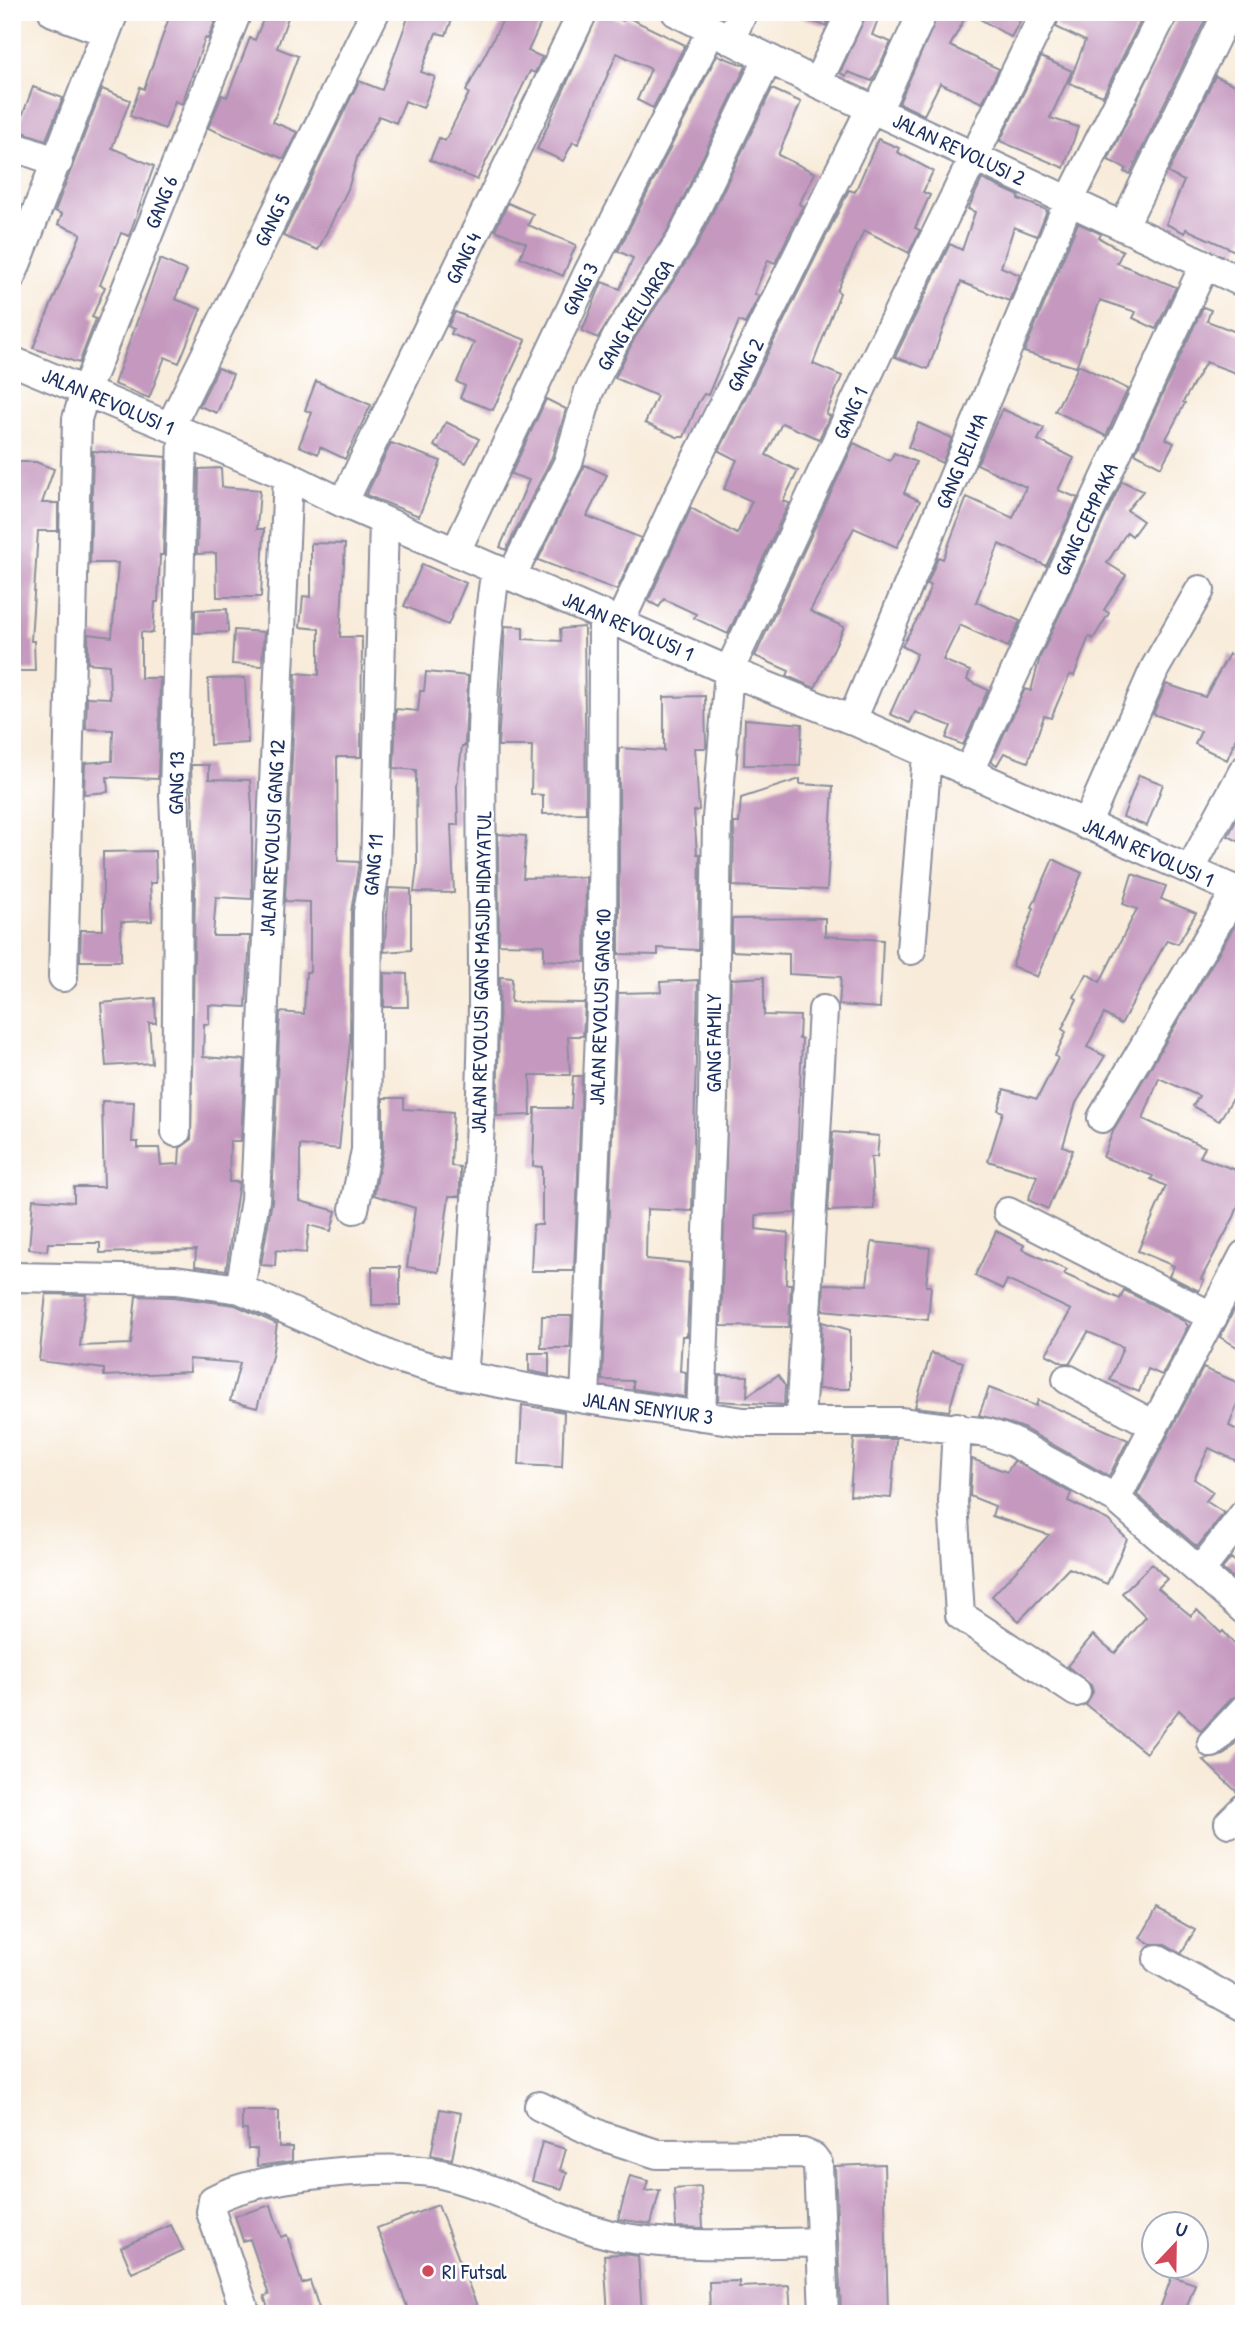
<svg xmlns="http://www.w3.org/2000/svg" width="1256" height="2326" font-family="'Patrick Hand',sans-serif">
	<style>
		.building { fill: #c599bf }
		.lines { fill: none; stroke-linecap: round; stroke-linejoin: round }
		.minor-casing { stroke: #8a8d9c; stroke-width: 32 }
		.minor { stroke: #fff; stroke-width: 28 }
		.poi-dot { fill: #d1495b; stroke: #fff; stroke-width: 2.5 }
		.labels { text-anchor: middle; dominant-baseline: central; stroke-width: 5; stroke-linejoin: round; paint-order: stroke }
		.street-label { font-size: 21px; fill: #1b2f5e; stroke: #fff }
		.poi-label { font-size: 21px; fill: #1b2f5e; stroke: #fff; text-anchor: start }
	</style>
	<rect width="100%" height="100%" fill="#fff"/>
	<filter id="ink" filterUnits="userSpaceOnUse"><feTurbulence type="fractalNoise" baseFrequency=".0143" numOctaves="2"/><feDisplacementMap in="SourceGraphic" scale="14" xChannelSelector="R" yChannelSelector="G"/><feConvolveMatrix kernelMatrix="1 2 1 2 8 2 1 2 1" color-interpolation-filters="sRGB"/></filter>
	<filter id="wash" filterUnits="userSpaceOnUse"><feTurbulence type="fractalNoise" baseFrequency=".00686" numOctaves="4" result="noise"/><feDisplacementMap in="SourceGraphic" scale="28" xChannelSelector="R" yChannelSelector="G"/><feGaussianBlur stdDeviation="1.57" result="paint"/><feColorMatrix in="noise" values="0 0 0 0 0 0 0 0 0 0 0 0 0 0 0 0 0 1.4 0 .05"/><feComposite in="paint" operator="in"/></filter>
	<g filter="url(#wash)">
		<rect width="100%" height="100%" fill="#f8ebd9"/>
		<g id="blocks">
			<!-- building -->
			<path class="building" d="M171 12H219L208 39 205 38 182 104 175 101 165 129 130 116 140 87 144 89Z
				M266 12H290L277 48 298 56 273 122 297 132 284 159 208 128 222 95 227 97 250 38 255 40Z
				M410 12H455L446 35 436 33 421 72 435 77 423 108 405 101 396 123 379 116 358 155 348 189 318 250 283 236 359 81 382 90Z
				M507 12H546L528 51 542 57 535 73 530 71 477 180 430 160 439 138 445 141 469 93 466 91Z
				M599 12 623 21 625 16 685 45 653 108 637 100 651 69 617 53 578 144 573 142 563 161 537 149Z
				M794 12H832L826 26 793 15Z
				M867 12H881L872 35 891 42 872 81 848 72 846 76 840 73Z
				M939 12H968L950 46 999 69 982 103 940 83 924 115 899 103Z
				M968 12H1025L1011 37Z
				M1061 12H1145L1103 96 1069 83 1085 41 1056 27Z
				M1180 12H1209L1130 174 1124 172 1126 168 1108 160Z
				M717 55 746 66 667 232 598 338 582 331 602 282 620 289 633 258 618 251Z
				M1041 57 1072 71 1050 118 1078 127 1064 168 1000 141Z
				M1215 76 1244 89V237L1237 252 1186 229 1185 233 1166 224 1184 181 1168 173Z
				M33 87 63 98 46 140 17 130Z
				M102 89 130 100 112 148 154 166 129 236 121 233 100 285 105 287 92 317 96 319 79 363 33 348 80 236V233L58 224 62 214 55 211Z
				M772 89 801 102 778 155 815 173 799 204 803 206 775 263 768 260 754 294 759 296 745 324 739 321 708 395 704 394 698 403 684 437H677L645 423 657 396 615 378 634 339 696 247Z
				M878 139 899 148 897 152 933 171 923 192 930 195 915 228 920 230 909 253 864 230 837 291 840 293 813 364 842 376 826 414 830 416 819 439 782 423 766 455 798 471 783 501 789 503 728 634 694 618 696 614 664 599 659 607 648 601 691 508 737 534 752 501 724 489 737 460 719 451 849 190 855 192Z
				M982 179 1019 196 1018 199 1047 210 1037 236 1014 227 1001 267 1020 275 1009 301 961 282 928 369 895 357 950 244 962 250 975 212 968 209Z
				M508 203 533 214 528 225 576 245 563 276 520 257 526 243 495 230Z
				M1078 223 1101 234 1099 238 1123 251 1117 263 1176 287 1156 329 1133 318 1136 312 1100 300 1076 367 1024 352Z
				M160 259 187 271 175 299 201 309 179 363 165 357 149 398 114 384Z
				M1203 307 1211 310 1207 321 1244 335V376L1206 362 1183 402 1185 403 1166 439 1174 443 1161 467 1135 453Z
				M455 312 526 340 493 410 460 398 465 386 457 382 474 343 451 334 453 329 448 326Z
				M1079 365 1128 389 1106 436 1055 411Z
				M218 368 233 374 217 413 199 406Z
				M316 381 371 405 345 459 320 447 318 454 299 446 312 413 305 410Z
				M546 399 566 409 552 457 506 550 500 547 529 480 511 474Z
				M1002 409 1044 428 1038 440 1074 458 1058 490 1078 498 1046 566 999 544 976 602 1020 621 1008 647 960 625 943 660 970 671 967 680 988 690 963 745 946 738 951 726 915 712 910 723 890 714 917 654 902 646 920 614 931 585 927 584 938 557 943 559 967 497 1013 518 1026 487 977 464Z
				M446 422 479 439 466 463 434 446Z
				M918 423 952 438 942 463 908 447Z
				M391 443 441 461 419 516 366 495Z
				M854 443 890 461 894 453 916 462 904 493 920 501 897 547 854 528 810 611 844 627 815 688 787 676 789 671 755 656Z
				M93 451 166 457 163 555H160L158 602H155L153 633 141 632V678H160L158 779 107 777 108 792 84 794 85 763 112 761 113 730 86 729 87 697 110 698 109 665 88 663V634L112 637 118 563H90Z
				M12 462H36L54 469 42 503H58V531H38L31 641H34L35 671H12Z
				M585 465 607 475 587 516 641 538 617 590 538 560Z
				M221 468 222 487 260 490 257 529H264L261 597H217L216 553 197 554 199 469Z
				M1122 481 1143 491 1127 510 1143 521 1132 536 1127 532 1107 563 1126 575 1104 610 1109 613 1093 639 1089 636 1074 676 1070 674 1051 718 1044 716 1028 762 1004 753 997 765 991 762 1025 689 1031 691 1040 657Z
				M311 543 345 544 340 637H362L361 757H337L338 861 359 862 351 912 350 1042 339 1149 300 1145V1201L336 1211 331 1231 309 1225 306 1253 276 1250 275 1266 261 1265 272 1201 280 1012 304 1014 306 972H310V902L285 901 296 673 319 675V629L300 627 303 596 311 597Z
				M422 564 466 583 448 625 404 606Z
				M227 609 228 632 195 633V610Z
				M505 626 523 627V639L561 641 560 629 584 627 586 813 543 814V795L531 794 532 746H498Z
				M234 630 264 632 262 666 232 664Z
				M1229 654 1244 663V719L1227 760 1195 744 1201 731 1153 714 1166 684 1205 697Z
				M426 672 468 676 465 746H462L457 787 458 825H451L454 893 414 892 417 866 416 770 394 768 396 709 418 711 420 691H424Z
				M245 678 248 743 210 745 208 679Z
				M705 696 706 748H695L699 810 694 811 697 854H700L698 950 658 948V955L619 954V748L664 751V697Z
				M745 719 802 724 800 766 744 765Z
				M191 765H209V779L250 780 252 807V899L216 897 213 936H250L246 1007 209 1005V1024H204L203 1057 245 1060 241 1141H230L229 1182H239L226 1270 195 1266 196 1250 100 1253V1243H48L47 1251 29 1249 33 1199 74 1202V1187H104L102 1101 134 1102 132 1142H138V1148H159L161 1165 179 1164 180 1148 191 1140 195 890Z
				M1139 775 1163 784 1147 826 1123 817Z
				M800 779V784L833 786 827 890 733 886 734 823H739L741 798Z
				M1244 805V844L1228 836Z
				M498 834 526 836 523 878 586 877 585 962 544 960V945L499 944Z
				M155 851 156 883H150L152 921 121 922V961H80L81 930H103V852Z
				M1053 859 1082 873 1037 977 1012 966 1034 908 1032 907Z
				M1132 874 1166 886 1161 899 1196 913 1178 944 1167 940 1121 1024 1104 1014 1087 1047 1105 1056 1076 1103 1063 1146 1073 1150 1048 1209 1028 1200 1037 1176 988 1161 1003 1112 998 1110 1004 1089 1037 1099 1058 1058 1055 1056 1066 1032 1062 1029 1077 999 1074 997 1087 974 1100 982 1137 909 1123 904Z
				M389 888 411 889V950L384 952Z
				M825 918V936L883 940 880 1008 839 1005 841 977 789 974V954L732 951V919Z
				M1238 920 1244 924V1080L1219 1121 1193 1106 1199 1096 1159 1078 1143 1119 1205 1147 1200 1157 1244 1173V1190L1234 1217 1201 1279 1204 1280 1199 1291 1169 1276 1174 1266 1138 1251 1166 1186 1151 1179 1153 1176 1103 1157 1114 1129Z
				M384 973 407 974 408 1007H384Z
				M500 977 512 978 511 1002 585 1003 583 1036H568L570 1075H530L531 1115 497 1116Z
				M764 977V1015L800 1016 799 1039H802L795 1213 756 1215V1229L788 1233 786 1284H791L789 1327 721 1326 731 979Z
				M698 980 692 1211 647 1209 646 1259 690 1263 687 1336H682L680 1371 686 1372 685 1397 633 1389V1381L602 1380 618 993 661 992 660 982Z
				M155 998 156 1023H149L152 1063 106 1066 101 1003Z
				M573 1076H582L574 1271H531L533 1225H542V1167L533 1166 535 1108H571Z
				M383 1098H404V1109L453 1112 451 1166 460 1167V1196H449L439 1272 407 1267 415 1208 374 1195 383 1150Z
				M833 1132 879 1136 877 1157H871L874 1209 828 1211Z
				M996 1231 1024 1245 1022 1249 1067 1270 1064 1274 1120 1299 1124 1290 1184 1321 1188 1326 1162 1375 1148 1369 1139 1392 1110 1380 1123 1347 1088 1332 1070 1363H1063L1046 1354 1071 1310 1007 1280 1003 1289 975 1276Z
				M872 1242 930 1248 926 1286H931L928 1320 823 1310 824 1284 867 1285Z
				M372 1267H400V1305H372Z
				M46 1294 86 1295 80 1346 131 1344 136 1296 174 1297 235 1305 277 1324 272 1356 257 1408 230 1401 240 1363 189 1359 190 1372 104 1376V1369L39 1361Z
				M1234 1310 1244 1316V1351L1220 1337Z
				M542 1316H572L570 1348H541Z
				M822 1322 850 1330V1389H818Z
				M529 1353H549V1375L529 1371Z
				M931 1353 963 1362 949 1411 915 1407Z
				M1203 1368 1244 1385 1229 1426 1244 1433V1450L1239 1462 1209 1448 1194 1479 1213 1492 1206 1501 1224 1513 1197 1547 1137 1495Z
				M719 1375 748 1376 747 1396 778 1375 785 1386 784 1405 718 1401Z
				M989 1388 1036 1406 1038 1400 1128 1440 1109 1476 1021 1427 979 1415Z
				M522 1405 564 1412 562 1467 519 1465Z
				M854 1439H896L891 1498 850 1495Z
				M972 1459 1007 1472 1014 1461 1071 1493 1068 1501 1108 1520 1127 1539 1107 1584 1069 1568 1019 1621 992 1596 1049 1535 992 1516 995 1506 970 1496Z
				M1231 1558 1244 1569 1236 1581 1222 1569Z
				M1152 1564 1167 1579 1158 1588 1191 1616 1197 1610 1221 1633 1223 1631 1244 1655V1693L1232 1698 1201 1731 1179 1710 1146 1753 1086 1705 1093 1692 1091 1685 1067 1666 1093 1635 1115 1653 1146 1617 1122 1593Z
				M1244 1734V1792L1238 1793 1203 1760 1224 1755Z
				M1157 1909 1195 1930 1181 1953 1165 1944H1151L1140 1938Z
				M440 2109 461 2113 452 2159 431 2155Z
				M242 2111H279V2147H292V2161L257 2166V2149H248L247 2130H242Z
				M542 2142 566 2149 560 2170 567 2172 562 2189 532 2181Z
				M884 2164 888 2314H841L835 2166Z
				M630 2176 648 2181 645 2191 660 2190 651 2224 618 2219Z
				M701 2187 703 2228 676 2227 674 2189Z
				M271 2205 281 2237 287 2235 302 2284 310 2281 321 2314H270L264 2296 269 2295 250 2239 243 2241 235 2216Z
				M438 2205 480 2314H410L377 2228Z
				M171 2225 183 2250 132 2273 121 2247Z
				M621 2254 638 2256 642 2314H608L604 2255Z
				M1172 2276 1195 2284 1184 2314H1158Z
				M739 2281V2287L789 2285 791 2314H710L709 2282Z"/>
		</g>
	</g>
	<g filter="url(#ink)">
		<use href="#blocks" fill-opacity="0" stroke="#8a8d9c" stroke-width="2"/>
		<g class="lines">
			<!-- minor casing -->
			<g class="minor-casing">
				<path id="minor" d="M53 12 106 32
					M676 12 817 83 1244 283
					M730 40 743 12
					M817 83 851 12
					M877 111 923 12
					M12 146 58 162
					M1123 227 1228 12
					M12 275 114 12
					M12 361 288 476 343 503 729 671 852 720 1244 894
					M170 427 375 12
					M343 503 583 12
					M456 551 588 273 711 31
					M512 575 568 463 589 391 620 331 681 240 768 59
					M620 622 680 492 871 108
					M852 720 1069 201 1164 12
					M968 773 1204 266
					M1086 825 1155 668 1200 590
					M1190 870 1244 770
					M911 950 927 755
					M63 977 77 419 85 392 237 12
					M1102 1118 1236 891
					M176 1132 178 890 174 795 183 433
					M354 1209 366 1150 368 912 375 870 384 521
					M1008 1212 1213 1317
					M12 1277 175 1280 240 1289 393 1357 463 1376 585 1399 744 1422H900L988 1433 1013 1442 1116 1499 1244 1610
					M240 1289 255 1200 288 476
					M463 1376C474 1251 482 1126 483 1001 484 858 473 710 496 569
					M1067 1379 1154 1425
					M585 1399 602 984 603 614
					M701 1416 713 1099 717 818 729 671 878 353 1045 12
					M800 1422 823 1010
					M957 1427 953 1502 960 1615 1076 1692
					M1116 1499 1244 1255
					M1200 1571 1244 1514
					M1212 1743 1244 1709
					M1229 1823 1244 1808
					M1158 1959 1244 2007
					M539 2106 602 2136 657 2154 803 2153 813 2157 818 2164 824 2314
					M246 2314 211 2212 213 2200C255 2176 372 2166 421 2171 441 2172 464 2180 483 2187 532 2204 581 2232 633 2239 694 2248 757 2243 819 2242"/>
			</g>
			<!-- minor -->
			<use href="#minor" class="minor"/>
		</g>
	</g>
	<!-- markers -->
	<circle class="poi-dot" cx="428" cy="2271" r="7"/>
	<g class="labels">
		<!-- street labels -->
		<g class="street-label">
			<text transform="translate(959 149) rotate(25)">JALAN REVOLUSI 2</text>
			<text transform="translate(161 202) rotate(-68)">GANG 6</text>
			<text transform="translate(272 220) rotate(-64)">GANG 5</text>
			<text transform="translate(463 258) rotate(-64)">GANG 4</text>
			<text transform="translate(580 289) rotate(-64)">GANG 3</text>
			<text transform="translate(635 315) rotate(-58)">GANG KELUARGA</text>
			<text transform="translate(745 365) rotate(-63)">GANG 2</text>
			<text transform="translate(108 401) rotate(23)">JALAN REVOLUSI 1</text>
			<text transform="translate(850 413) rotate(-65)">GANG 1</text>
			<text transform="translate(961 461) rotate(-67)">GANG DELIMA</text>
			<text transform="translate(1086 519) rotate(-65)">GANG CEMPAKA</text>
			<text transform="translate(628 626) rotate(24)">JALAN REVOLUSI 1</text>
			<text transform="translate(176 783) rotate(-89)">GANG 13</text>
			<text transform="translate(272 838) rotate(-87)">JALAN REVOLUSI GANG 12</text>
			<text transform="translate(1148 852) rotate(24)">JALAN REVOLUSI 1</text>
			<text transform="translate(373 865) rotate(-85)">GANG 11</text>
			<text transform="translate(481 972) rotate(-89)">JALAN REVOLUSI GANG MASJID HIDAYATUL</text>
			<text transform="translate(600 1007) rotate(-88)">JALAN REVOLUSI GANG 10</text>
			<text transform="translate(713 1043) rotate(-90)">GANG FAMILY</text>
			<text transform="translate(648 1408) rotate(8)">JALAN SENYIUR 3</text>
		</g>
		<!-- poi labels -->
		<g class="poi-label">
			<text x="442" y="2271">RI Futsal</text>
		</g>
	</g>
	<!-- margin -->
	<rect width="1256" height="2326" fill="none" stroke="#fff" stroke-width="42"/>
	<!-- north arrow -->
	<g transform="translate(1175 2245) rotate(22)"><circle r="33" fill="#ffffff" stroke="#a4acbf" stroke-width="2"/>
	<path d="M0-5L12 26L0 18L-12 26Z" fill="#d1495b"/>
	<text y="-10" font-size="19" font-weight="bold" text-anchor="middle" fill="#1b2f5e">U</text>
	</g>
</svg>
